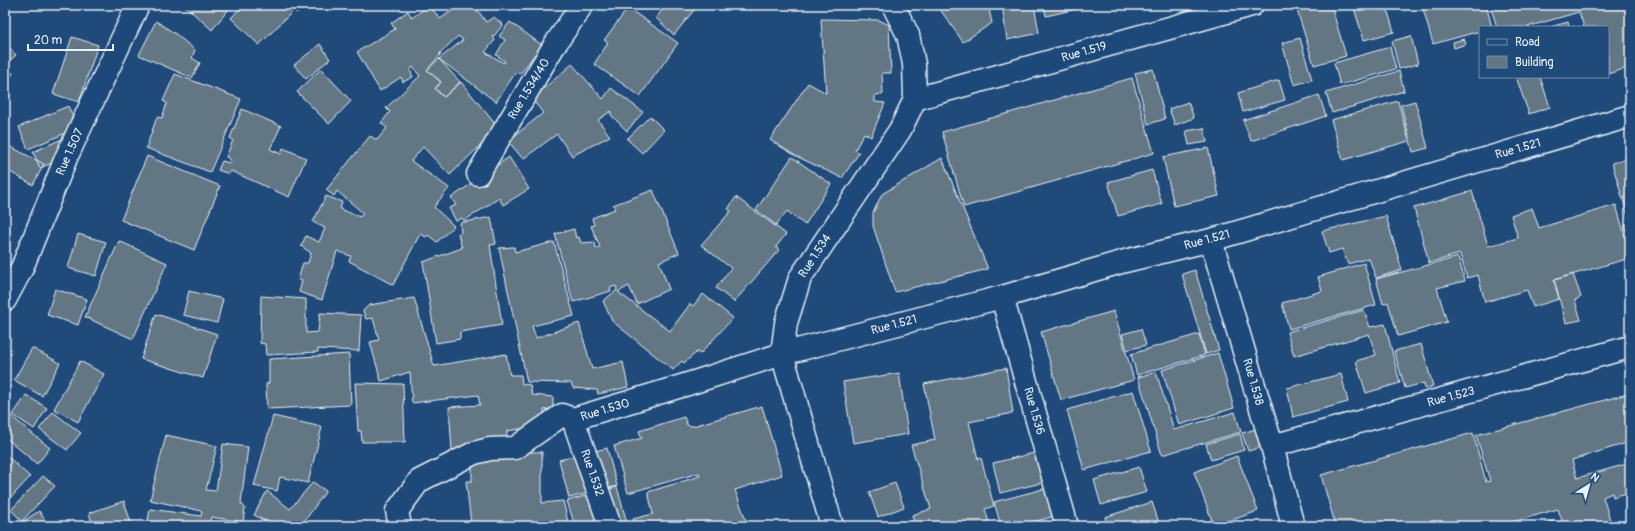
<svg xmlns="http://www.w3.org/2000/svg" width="1635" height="531" font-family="Pangolin,sans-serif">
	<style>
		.building { fill: #637684; stroke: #e8f1f8 }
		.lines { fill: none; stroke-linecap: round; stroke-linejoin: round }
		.minor-casing { stroke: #e8f1f8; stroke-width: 25 }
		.minor { stroke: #1f4a7a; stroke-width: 22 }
		.labels { text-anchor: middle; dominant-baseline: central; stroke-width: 3; stroke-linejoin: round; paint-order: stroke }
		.street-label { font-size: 12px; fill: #e8f1f8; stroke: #1f4a7a }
	</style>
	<rect width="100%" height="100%" fill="#1f4a7a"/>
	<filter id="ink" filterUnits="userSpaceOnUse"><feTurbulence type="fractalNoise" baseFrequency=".025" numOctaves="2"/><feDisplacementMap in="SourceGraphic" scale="8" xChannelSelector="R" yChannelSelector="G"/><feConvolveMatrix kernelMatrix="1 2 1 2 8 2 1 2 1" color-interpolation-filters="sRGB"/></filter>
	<g filter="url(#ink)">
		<!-- building -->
		<path class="building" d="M184 5H232L212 30Z
			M243 5H287L293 11 259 45 231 18Z
			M290 5H307L297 13Z
			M429 5 440 19 460 5H474L486 22 494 17 503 25 493 37 495 40 485 52 504 63 505 61 496 55 505 40 499 36 510 22 542 45 520 74 516 72 496 102 439 59 463 40 458 36 439 54H441L427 70 441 82 435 89 444 97 461 82 496 125 486 140 450 175 423 147 411 161 449 188 434 207 454 226 437 242 428 235 426 237 420 234 393 285 349 261 351 256 337 251 322 300 299 292 302 281 298 280 303 263H308L311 253 301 246 306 236 319 242 325 228 313 222 326 196 342 202 340 209 360 217 363 213 337 191 334 196 326 190 370 136 377 140 387 128 381 123 390 112 386 108 420 76 413 67 410 70 413 77 403 82 401 77 380 91 357 52 395 29 391 23 408 11 412 18Z
			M666 5H698L674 35 656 18Z
			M937 5H988L992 23 963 42Z
			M1002 5H1034L1039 33 1007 40Z
			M1044 5H1081V8L1046 16Z
			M1314 5H1331L1346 56 1314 65 1297 10Z
			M1353 5H1386L1394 32 1364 40Z
			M1422 5H1486L1492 27H1480V31L1433 44Z
			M1490 5H1630V67L1608 74V27H1584L1579 12 1527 27H1497Z
			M628 8 678 43 640 96 594 64 608 43 604 40Z
			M821 19 879 20 889 25 891 73H882L883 94 875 95V102L885 103 871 137 864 133 855 150 859 153 842 178 796 156 770 140 808 83 826 93Z
			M156 21 177 35 195 50 192 58 200 63 192 78 139 55Z
			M1568 22 1569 27H1550Z
			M1411 36 1418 64 1399 69 1392 41Z
			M72 37 98 45 79 102 53 94Z
			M1300 38 1312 80 1294 85 1282 43Z
			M1464 39 1466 44 1454 48 1453 42Z
			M5 43 16 55 6 64 13 74 5 80Z
			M320 44 330 59 306 79 294 65Z
			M1390 47 1396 69 1340 85 1334 63Z
			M439 59 460 82 444 97 435 89 441 82 427 70Z
			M572 64 603 99 611 88 643 112 627 131 611 115V111L598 120 610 136 572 156 557 134 523 159 508 141 543 113 532 99Z
			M321 69 351 101 329 124 297 92Z
			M1153 69 1165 119 1148 124 1135 73Z
			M1399 71 1404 91 1332 113 1326 93Z
			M175 74 241 99 210 172 146 148 157 117 162 118 167 103 163 101Z
			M1516 77H1540L1550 107 1529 114Z
			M1132 78 1154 153 964 207 942 132Z
			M1279 80 1285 100 1243 112 1238 93Z
			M1319 95 1326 116 1251 141 1243 120Z
			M1398 101 1409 141 1343 160 1331 120Z
			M1415 101 1428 148 1413 152 1401 105Z
			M1188 102 1194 118 1175 125 1169 109Z
			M68 106 78 128 28 149 19 127Z
			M242 109 281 126 270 149 281 154 283 148 306 158 289 197 231 171 229 174 218 170 222 161 230 163 231 160 226 157 233 140 230 138Z
			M5 116 10 121 5 128Z
			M650 116 664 130 642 153 627 139Z
			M1204 128 1207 142 1189 145 1186 131Z
			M64 138 71 155 40 168 33 152Z
			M5 144 44 164 33 185 5 169Z
			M1208 148 1219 196 1174 206 1163 157Z
			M147 156 220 186 194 250 121 220Z
			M509 157 529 189 503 205 499 198 464 221 462 218 456 221 449 208 456 205 451 198Z
			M792 157 831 184 805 225 787 211 776 225 756 210Z
			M942 158 988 269 895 292 873 226V213L882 194Z
			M1630 158V258L1554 280 1559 299 1533 307 1527 290 1485 302 1478 275 1467 278 1460 254 1429 263 1414 208 1472 191 1488 246 1518 238 1511 215 1532 208 1539 228 1616 205 1625 236 1628 235 1625 225 1630 223 1612 163Z
			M1152 170 1162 204 1118 216 1108 182Z
			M653 190 679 253 659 262 669 289 637 304 629 286 618 292 670 331 690 304 693 306 703 294 733 318 700 354 697 352 684 363 682 361 673 370 612 321 603 301 617 290 616 286 610 288 611 291 573 302 555 234 574 229 576 238 579 237 581 243 595 242 596 249 600 247 591 226 594 225 592 218 615 209 613 205Z
			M736 197 786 234 776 247 779 250 734 302 716 288 731 268 701 245 731 211 728 209Z
			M1386 216 1402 270 1376 278 1369 258 1348 264 1342 249 1329 253 1322 231Z
			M491 217 496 244 490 245 502 325 460 332V339L436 343 423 262 462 248 458 234 461 232 460 223Z
			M5 230 11 236 5 243Z
			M78 234 106 242 96 276 68 268Z
			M119 241 167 263 133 339 85 317Z
			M554 242 574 316 532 326 536 338 579 323 592 369 623 362 628 387 598 394 597 390 573 388 571 383 527 382 499 248 514 247 515 252Z
			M1458 257 1465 281 1437 288 1447 322 1398 336 1388 302 1383 304 1376 279Z
			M1364 263 1376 305 1289 329 1282 303 1322 291 1318 277Z
			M1195 270 1219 350 1206 354 1182 274Z
			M1573 274 1581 297 1575 300 1581 320 1566 323 1554 280Z
			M55 289 87 299 78 325 47 315Z
			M189 291 223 299 217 323 183 315Z
			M261 296 306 299V333L318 332 320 313 361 315 359 351 318 349V352L266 355 265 344 260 343Z
			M414 298 434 366 506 354 510 375H521L522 384 530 385 532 395 553 397V408L544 410 546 425 507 431V446L452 450 449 407 480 405 478 395 412 403 410 372 381 381 370 342 379 340 373 318 366 319 363 311 369 305Z
			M1364 310 1370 327 1385 324 1400 383 1366 393 1356 361 1376 355 1369 334 1294 356 1287 332Z
			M1114 311 1134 380 1061 400 1041 332Z
			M156 314 217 334 203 378 141 359Z
			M1141 329 1146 345 1127 350 1122 334Z
			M1199 334 1205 355 1137 375 1131 354Z
			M1421 344 1433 386 1425 389 1424 383 1405 388 1394 351Z
			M32 348 60 363 42 396 14 380Z
			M1218 353 1234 408 1179 425 1162 370Z
			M349 354 351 405 267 409 266 384 269 383V359Z
			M80 361 104 374 78 422 54 409Z
			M1006 368 1013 413 969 422 978 459 981 458 994 506 985 509 990 526H915L912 515 931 509 911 445 935 440 924 384Z
			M1156 372 1174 430 1235 412 1241 432 1162 455 1138 377Z
			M899 373 908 434 853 443 843 382Z
			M1341 374 1348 402 1293 417 1287 388Z
			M355 383 403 384 405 442H362L361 431H358Z
			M1133 391 1151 451 1084 470 1067 410Z
			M1627 394 1630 403V442L1572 460 1577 478 1630 463V492L1613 497 1612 493 1603 497 1610 520 1602 523 1603 526H1564L1558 509 1499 526H1330L1335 524 1321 475 1473 433 1486 482 1490 481 1476 435Z
			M26 395 47 408 34 429 13 415Z
			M762 406 782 475 735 490 748 526H691L689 522 677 526H635L633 519 653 514 648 492 700 476 699 473 628 493 614 446 642 438 639 431 684 417 687 425 693 426Z
			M53 412 81 433 67 450 39 429Z
			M11 416 50 448 37 464 5 437V423Z
			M273 416 322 427 308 483 280 477 277 491 254 486Z
			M1256 429 1262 447 1248 451 1242 433Z
			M1240 434 1244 450 1211 460 1206 444Z
			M166 435 217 446 206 490 216 491 223 444 248 447 241 503 245 508 243 522 211 517 209 526H147L150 509 201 516 202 511 150 500Z
			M607 448 617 486 569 498 559 460Z
			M480 452H542V503L563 501 569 526H459L471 524 466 481H472V463Z
			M1038 452 1045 482 1000 493 993 463Z
			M5 454 30 477 5 504Z
			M1237 456 1258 511 1214 526 1194 472Z
			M1139 467 1147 492 1101 505 1094 480Z
			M43 476 55 486 22 521 11 510Z
			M313 482 326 491 301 526H275L254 515 267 491 290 509Z
			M895 483 904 507 878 517 869 492Z
			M617 487 627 523 615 526H575L567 501Z
			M1047 488 1055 516 1019 526H1001L994 502Z
			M124 501 132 526H93L89 513Z
			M1152 502 1160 526H1108L1105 517Z
			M39 511 49 526H16Z
			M1553 521 1555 526H1535Z
			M1630 522V526H1621Z"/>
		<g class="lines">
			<!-- minor casing -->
			<g class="minor-casing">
				<path id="minor" d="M915 99 1252 5
					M478 174 554 46 582 5
					M1211 240 1272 446 1293 526
					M1002 297 1067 526
					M5 300 22 268 66 158 138 5
					M573 419 610 526
					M1272 446 1630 347
					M400 526 397 511 419 481 474 453 490 449 515 448 562 415 573 419 688 384 782 354 1002 297 1125 261 1211 240 1630 116
					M832 526 782 354 786 323 800 278 900 130 915 99 914 64 908 35 893 5"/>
			</g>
			<!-- minor -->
			<use href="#minor" class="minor"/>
		</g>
	</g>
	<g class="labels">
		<!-- street labels -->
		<g class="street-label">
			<text transform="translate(1084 52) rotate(-16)">Rue 1.519</text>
			<text transform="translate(529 89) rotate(-59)">Rue 1.534/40</text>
			<text transform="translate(1518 149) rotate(-16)">Rue 1.521</text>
			<text transform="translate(70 152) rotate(-66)">Rue 1.507</text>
			<text transform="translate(1207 240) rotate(-15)">Rue 1.521</text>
			<text transform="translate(815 256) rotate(-57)">Rue 1.534</text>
			<text transform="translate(894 325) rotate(-15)">Rue 1.521</text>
			<text transform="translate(1253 382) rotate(74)">Rue 1.538</text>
			<text transform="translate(1451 397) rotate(-15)">Rue 1.523</text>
			<text transform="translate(605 410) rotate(-17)">Rue 1.530</text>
			<text transform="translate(1034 411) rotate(74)">Rue 1.536</text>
			<text transform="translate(592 473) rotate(71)">Rue 1.532</text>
		</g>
	</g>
	<!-- margin -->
	<rect width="1635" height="531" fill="none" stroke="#1f4a7a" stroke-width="20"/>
	<rect x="10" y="10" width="1615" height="511" fill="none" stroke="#e8f1f8" stroke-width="1.5" filter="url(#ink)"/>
	<!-- legend -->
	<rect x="1479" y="26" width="130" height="52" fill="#1f4a7a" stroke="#6f8dac"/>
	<rect x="1487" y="39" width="20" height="6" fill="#1f4a7a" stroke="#6f8dac"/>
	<text x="1515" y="46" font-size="12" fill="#e8f1f8">Road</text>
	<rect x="1487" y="56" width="20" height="12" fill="#637684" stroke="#6f8dac"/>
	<text x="1515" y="66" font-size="12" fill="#e8f1f8">Building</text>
	<!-- north arrow -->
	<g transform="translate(1589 485) rotate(37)" stroke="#1f4a7a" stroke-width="3" paint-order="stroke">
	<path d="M0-3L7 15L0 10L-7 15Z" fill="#e8f1f8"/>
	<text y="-6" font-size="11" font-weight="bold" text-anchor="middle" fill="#e8f1f8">N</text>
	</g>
	<!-- scale -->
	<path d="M28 44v6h85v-6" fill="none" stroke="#e8f1f8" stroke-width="2"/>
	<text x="34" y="44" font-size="12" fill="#e8f1f8" stroke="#1f4a7a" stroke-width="3" paint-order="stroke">20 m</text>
</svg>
